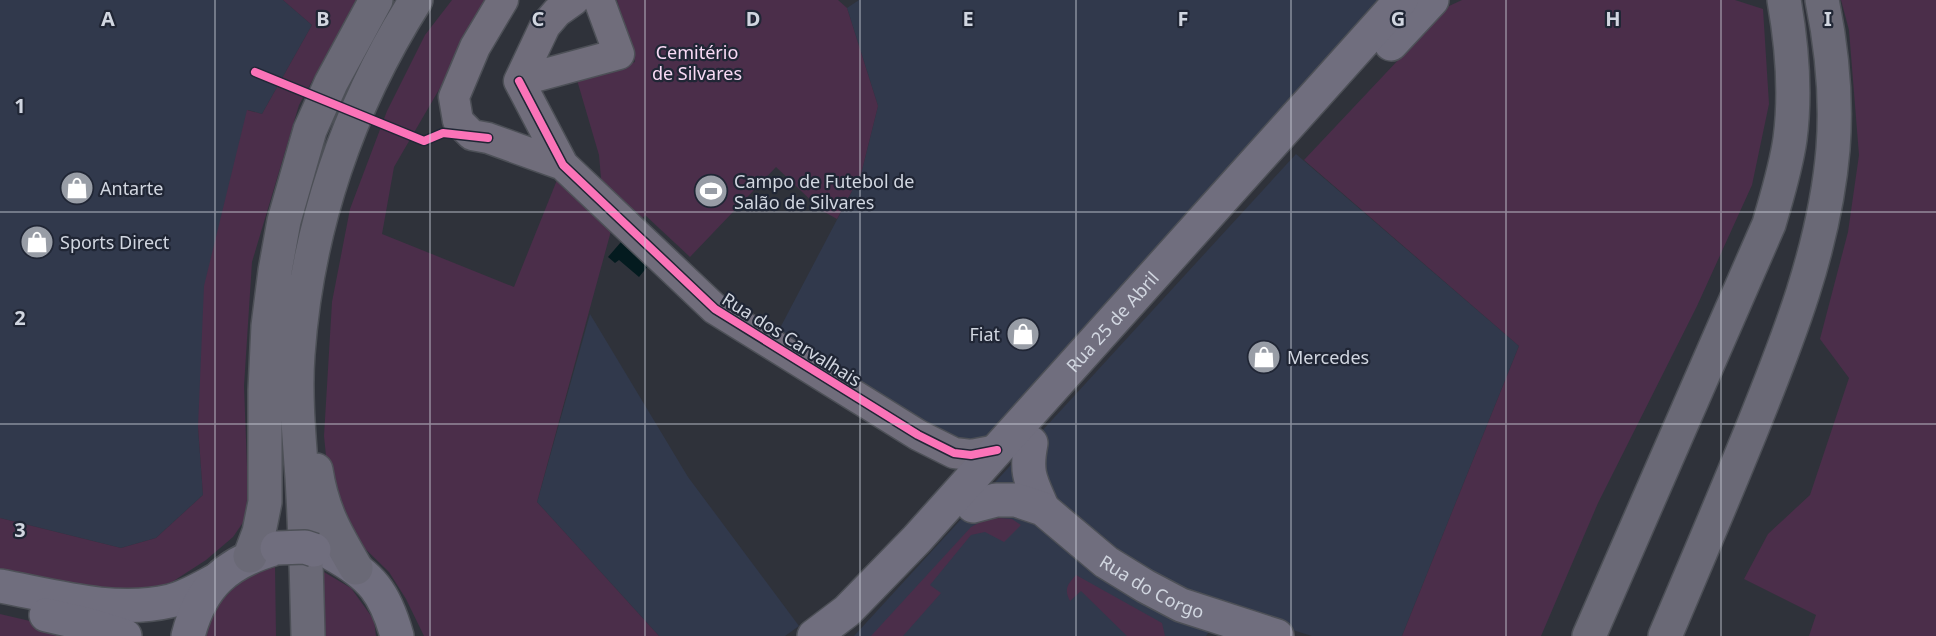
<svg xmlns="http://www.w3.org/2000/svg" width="1936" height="636" font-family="'Noto Sans',sans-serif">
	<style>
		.built { fill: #31394c }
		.green { fill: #4b2e4a }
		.water { fill: #041b1f }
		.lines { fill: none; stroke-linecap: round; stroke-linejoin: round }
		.minor-casing { stroke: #4d5057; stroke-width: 33 }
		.major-casing { stroke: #4d5057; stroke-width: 36 }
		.highway-casing { stroke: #4d5057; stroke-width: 36 }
		.minor { stroke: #706d7b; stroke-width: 30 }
		.major { stroke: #706e7e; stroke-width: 33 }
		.highway { stroke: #6a6976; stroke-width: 33 }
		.major-bridge-casing { stroke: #4d5057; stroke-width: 36; stroke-linecap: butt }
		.major-bridge { stroke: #706e7e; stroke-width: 33 }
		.cycleway-casing { stroke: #202635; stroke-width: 11 }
		.cycleway { stroke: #fb73b8; stroke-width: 8 }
		.grid { fill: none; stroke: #d1d6e0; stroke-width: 1.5; stroke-opacity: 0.55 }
		.labels { text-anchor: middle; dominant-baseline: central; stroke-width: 4.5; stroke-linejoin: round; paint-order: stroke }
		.park-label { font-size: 18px; fill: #f7d9f4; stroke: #202635 }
		.poi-label { font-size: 18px; fill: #d1d6e0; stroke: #202635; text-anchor: start }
		.street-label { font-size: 18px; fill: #d1d6e0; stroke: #202635 }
		.grid-label { font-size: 20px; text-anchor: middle; font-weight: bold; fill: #d1d6e0; stroke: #202635; stroke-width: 4.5; stroke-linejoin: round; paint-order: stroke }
	</style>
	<rect width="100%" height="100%" fill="#2f323a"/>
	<!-- built -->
	<path class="built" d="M0 0H283L312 25 262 114 248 110 198 427 203 495 156 538 121 548 0 518Z
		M859 0H1392L961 465 769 349 861 174 878 106 847 8Z
		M1296 154 1519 346 1402 636H1312L1225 609 1206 636H854Z
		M590 314 688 477 799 626 785 636H659L537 502Z"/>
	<!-- green -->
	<path class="green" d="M283 0H356L299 105 252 262 244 386 248 493 244 521 233 537 206 560 172 582 154 588 117 591 42 581 0 571V518L121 548 156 538 203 495 198 427 204 286 247 110 262 114 312 25Z
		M452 0H491L394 167 382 234 514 287 557 180 614 220 537 502 659 636H424L406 599 389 572 351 535 330 495 324 436 332 302 350 209 387 111 425 35Z
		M617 0H838L847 8 878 106 861 174 837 219 821 210 776 167 690 257 645 215 637 225 609 194 601 178 599 155 577 80 635 62Z
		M1462 0H1735L1763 9 1769 104 1752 185 1697 306 1598 503 1541 636H1402L1519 346 1304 160 1449 6Z
		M1841 0H1936V636H1809L1816 615 1744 579 1768 534 1810 495 1849 378 1820 339 1848 232 1859 155 1849 30Z
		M998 518 1012 519 1021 525 1004 542 985 532 971 535 930 585 941 593 903 636H871L971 527 984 520Z
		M275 565 276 636H205L214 609 241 580Z
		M317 568 351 588 374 620 376 636H325V629L318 616Z
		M1076 575 1162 623 1165 636H1127L1081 591 1070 601C1064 589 1067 585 1076 575Z
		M0 614 94 636H0Z"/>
	<!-- water -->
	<path class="water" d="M621 242 648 266 639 277 619 260 615 263 608 257Z"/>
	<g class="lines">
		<!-- minor casing -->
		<g class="minor-casing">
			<path id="minor" d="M503 0 475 47 454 97 458 121 472 135 488 138 563 165
				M519 81 563 165 715 309 918 435 954 453 971 455 997 450
				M519 81 619 54 599 0
				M519 81 545 26 557 12 574 0"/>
		</g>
		<!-- major casing -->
		<g class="major-casing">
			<g id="major">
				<path d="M1391 44 1432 0"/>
				<path d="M1031 443C1025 474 1031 481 1043 509"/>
				<path id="s1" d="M973 506 996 500H1016L1043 509 1106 562 1145 586 1181 605 1277 636"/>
				<path d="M332 554C372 576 385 593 397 636"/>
				<path d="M0 586C54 596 115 614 170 601 186 597 201 588 216 580"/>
				<path d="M46 615 86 624 125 636"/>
				<path d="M188 636C201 585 227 562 277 548"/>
				<path id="s2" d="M814 636 847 611 917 539 1401 0"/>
			</g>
		</g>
		<!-- highway casing -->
		<g class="highway-casing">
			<path id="highway" d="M316 470C322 510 336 534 356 568
				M250 556 259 532 265 502V390L268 326 275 271 284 221 310 130 331 83 376 0
				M308 636C307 583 305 530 302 477 299 437 295 394 298 354 307 228 348 107 416 0
				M1589 636 1769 224C1777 196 1786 168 1790 139 1796 93 1792 45 1784 0
				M1665 636C1694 568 1723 500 1751 431 1788 340 1825 247 1833 149 1837 98 1832 49 1822 0"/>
		</g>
		<!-- minor -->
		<use href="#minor" class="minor"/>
		<!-- major -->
		<use href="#major" class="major"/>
		<!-- highway -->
		<use href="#highway" class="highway"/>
		<!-- major-bridge casing -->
		<g class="major-bridge-casing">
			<path id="major-bridge" d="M277 548 305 547 314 550"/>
		</g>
		<!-- major-bridge -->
		<use href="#major-bridge" class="major-bridge"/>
		<!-- cycleway casing -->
		<g class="cycleway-casing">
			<path id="cycleway" d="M255 72 424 141 443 133 488 138
				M519 81 563 165 715 309 918 435 954 453 971 455 997 450"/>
		</g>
		<!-- cycleway -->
		<use href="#cycleway" class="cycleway"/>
	</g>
	<!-- grid -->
	<path class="grid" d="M215 0V636M430 0V636M645 0V636M860 0V636M1076 0V636M1291 0V636M1506 0V636M1721 0V636M0 212H1936M0 424H1936"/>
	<!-- icons -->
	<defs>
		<g id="shop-disc" transform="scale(1.725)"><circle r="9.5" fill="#989da6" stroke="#202635"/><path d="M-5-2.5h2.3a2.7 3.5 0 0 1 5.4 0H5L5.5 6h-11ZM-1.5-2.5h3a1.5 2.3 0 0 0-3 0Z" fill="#fff"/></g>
		<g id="stadium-disc" transform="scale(1.725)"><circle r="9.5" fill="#989da6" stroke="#202635"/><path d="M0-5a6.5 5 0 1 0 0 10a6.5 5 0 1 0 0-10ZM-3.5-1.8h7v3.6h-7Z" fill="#fff"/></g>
	</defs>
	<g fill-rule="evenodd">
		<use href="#shop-disc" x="77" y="188"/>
		<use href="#stadium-disc" x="711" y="191"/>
		<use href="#shop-disc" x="37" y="242"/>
		<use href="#shop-disc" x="1023" y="334"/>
		<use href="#shop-disc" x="1264" y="357"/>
	</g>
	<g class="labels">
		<!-- park labels -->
		<g class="park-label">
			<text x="697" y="52">Cemitério<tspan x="697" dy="21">de Silvares</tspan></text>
		</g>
		<!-- poi labels -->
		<g class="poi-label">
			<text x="734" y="181">Campo de Futebol de<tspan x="734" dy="21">Salão de Silvares</tspan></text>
			<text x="100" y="188">Antarte</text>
			<text x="60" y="242">Sports Direct</text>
			<text x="1000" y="334" text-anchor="end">Fiat</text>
			<text x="1287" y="357">Mercedes</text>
		</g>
		<!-- street labels -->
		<g class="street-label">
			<text stroke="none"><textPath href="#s2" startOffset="434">Rua 25 de Abril</textPath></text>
			<text transform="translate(792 339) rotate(32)">Rua dos Carvalhais</text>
			<text stroke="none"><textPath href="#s1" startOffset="207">Rua do Corgo</textPath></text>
		</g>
	</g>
	<g class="grid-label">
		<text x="108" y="26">A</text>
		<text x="323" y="26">B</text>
		<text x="538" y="26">C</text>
		<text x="753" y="26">D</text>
		<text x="968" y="26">E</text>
		<text x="1183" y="26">F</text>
		<text x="1398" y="26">G</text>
		<text x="1613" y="26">H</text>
		<text x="1828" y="26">I</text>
		<text x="20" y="113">1</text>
		<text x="20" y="325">2</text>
		<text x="20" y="537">3</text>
	</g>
</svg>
